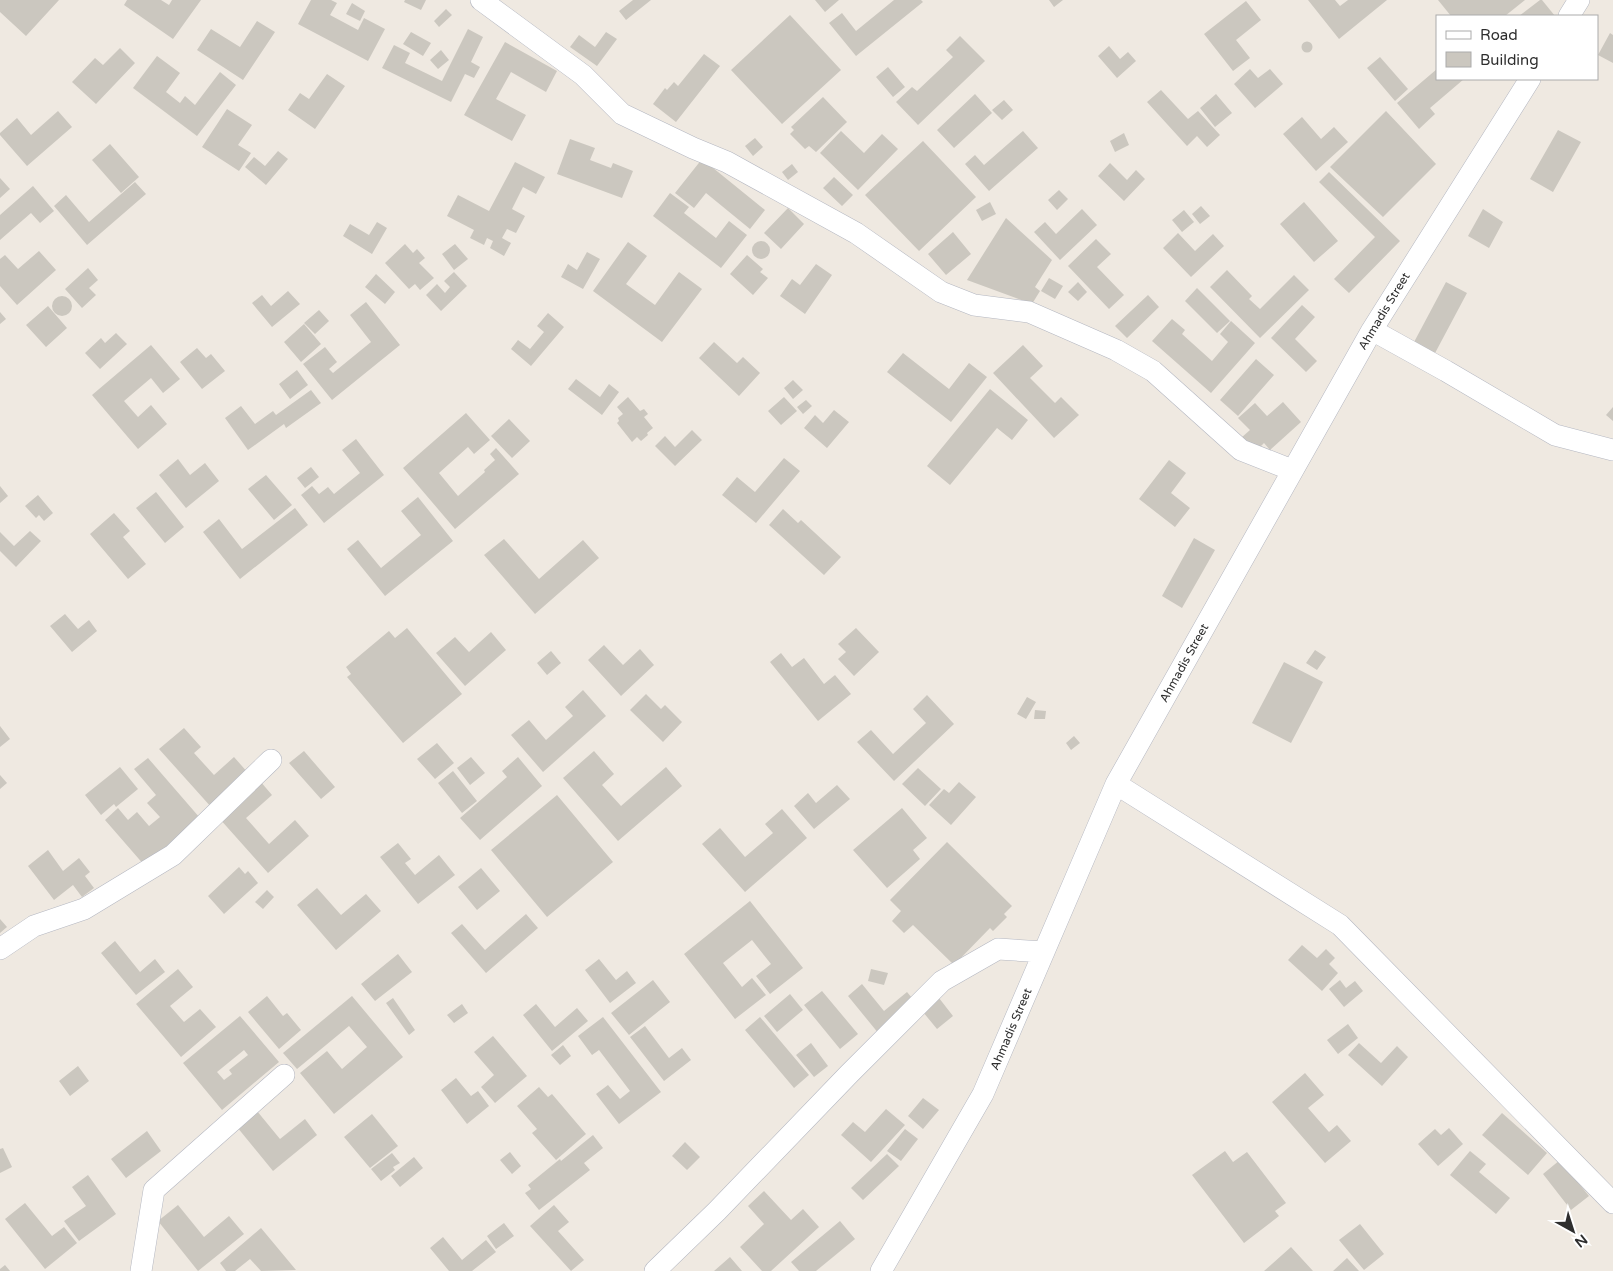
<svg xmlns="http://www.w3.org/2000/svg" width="1613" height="1271" font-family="'Varela Round',sans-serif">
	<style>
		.building { fill: #cbc7bf; fill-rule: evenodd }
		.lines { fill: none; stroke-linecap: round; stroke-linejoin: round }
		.minor-casing { stroke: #b4b7c1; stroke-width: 22 }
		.minor { stroke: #fff; stroke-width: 21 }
		.labels { text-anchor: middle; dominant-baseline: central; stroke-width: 4; stroke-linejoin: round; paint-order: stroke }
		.street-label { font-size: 12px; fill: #2e2e2e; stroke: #fff }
	</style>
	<rect width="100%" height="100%" fill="#efe9e1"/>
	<!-- building -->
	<path class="building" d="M0 0H59L26 36 0 12Z
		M127 0H161L169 5 172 0H201L173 39 124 5Z
		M311 0H331L337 3 330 15 358 30 364 18 385 29 368 61 298 24Z
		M405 0H426L421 10 404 2Z
		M633 0H651L626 20 619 11Z
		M815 0H839L825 12Z
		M894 0H921L923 2 856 56 829 23 842 13 856 31Z
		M1049 0H1063L1054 7Z
		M1308 0H1335L1340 6 1348 0H1387L1339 39Z
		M1438 0H1525L1505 16H1451Z
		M1540 0H1542L1555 16H1519Z
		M1246 1 1261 20 1236 40 1250 58 1233 71 1204 34Z
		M352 3 365 11 360 21 346 14Z
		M446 9 452 15 439 27 434 21Z
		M790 15 841 70 782 124 731 70Z
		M257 21 275 32 243 80 197 50 211 29 240 47Z
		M468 29 483 37 471 62 480 67 474 78 465 74 451 102 382 68 394 45 410 53 405 63 442 81Z
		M411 32 431 43 423 56 403 44Z
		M606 32 617 39 597 66 570 47 579 35 595 47Z
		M1610 33 1613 35V63L1598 55Z
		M960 36 985 61 918 125 896 102 912 87 917 91 953 57 946 50Z
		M1301.5 47a5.5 5.5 0 1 1 11 0a5.5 5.5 0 1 1-11 0Z
		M505 42 557 71 546 92 511 72 496 99 526 115 512 141 464 115Z
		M1109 46 1120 59 1128 52 1136 61 1117 78 1098 56Z
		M120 48 135 63 96 104 72 82 95 58 103 65Z
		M441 50 449 60 438 69 430 60Z
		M704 54 720 66 676 122 653 104 665 88 667 90 674 82 678 86Z
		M157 56 180 73 166 92 180 103 185 96 195 105 220 72 236 85 197 136 133 88Z
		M1380 57 1408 89 1395 101 1367 68Z
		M888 67 905 87 893 97 876 77Z
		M1250 69 1258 78 1270 69 1283 84 1255 108 1234 84Z
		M1437 69V79H1464L1430 108 1435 114 1419 129 1397 103Z
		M327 74 345 86 315 129 288 110 300 93 309 99Z
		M1161 90 1188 119 1198 111 1220 135 1207 147 1197 136 1187 146 1147 102Z
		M975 94 992 113 954 148 937 130Z
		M1216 94 1232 113 1215 127 1200 108Z
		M823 97 847 122 816 152 809 146 805 149 790 134 794 130 791 127Z
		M1004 100 1013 110 1002 120 992 110Z
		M227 109 252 125 238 145 251 153 239 171 202 147Z
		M58 111 72 127 27 166 0 135V133L17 118 31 135Z
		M1386 111 1436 164 1383 217 1330 167Z
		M1302 117 1321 139 1334 127 1348 142 1316 171 1283 134Z
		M1558 130 1581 142 1553 192 1530 179Z
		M841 131 864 153 882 134 898 149 858 190 820 153Z
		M1023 131 1038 148 989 191 965 164 975 155 984 165Z
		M1124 133 1129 145 1115 152 1110 141Z
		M755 138 763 147 753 156 745 146Z
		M570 139 595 148 590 160 611 168 613 163 633 171 622 198 557 174Z
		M923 141 976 197 919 251 865 195Z
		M110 144 139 177 121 193 92 160Z
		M278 151 288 159 266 185 245 167 254 157 265 166Z
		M702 159 765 210 750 229 706 193 694 208 675 193Z
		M515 162 545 177 536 194 523 187 512 209 525 216 516 233 507 229 502 238 511 243 504 256 490 248 493 241 487 238 484 245 470 238 474 230 447 216 458 195 489 211Z
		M1110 163 1127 180 1136 170 1145 179 1124 201 1098 176Z
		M792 164 798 172 788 180 782 172Z
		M1329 172 1400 241 1349 293 1334 279 1375 237 1319 182Z
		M834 177 853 195 842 206 823 188Z
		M0 178 10 189 0 198Z
		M135 182 146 194 87 245 54 206 66 195 89 222Z
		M33 186 54 211 40 223 31 213 0 240V215Z
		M1059 190 1068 199 1057 210 1048 200Z
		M670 193 689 207 684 213 716 238 729 221 747 235 721 268 653 216Z
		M990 202 996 214 982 221 976 210Z
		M1304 202 1338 241 1314 262 1280 224Z
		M1201 206 1210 216 1200 224 1192 214Z
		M788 208 804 224 781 249 764 233Z
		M1082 209 1097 225 1060 260 1034 232 1045 222 1056 234Z
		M1483 209 1503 222 1489 248 1468 236Z
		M1184 210 1194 222 1182 232 1172 220Z
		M1006 218 1052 260 1035 287 1040 291 1032 304 967 280Z
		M377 222 387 228 372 254 343 236 350 224 369 235Z
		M953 232 971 254 946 275 928 254Z
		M1178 233 1195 251 1213 234 1224 246 1191 277 1163 248Z
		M1096 239 1111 254 1097 267 1124 295 1109 309 1068 266Z
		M752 250a9 9 0 1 1 18 0a9 9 0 1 1-18 0Z
		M628 242 647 256 626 284 655 305 679 272 702 289 662 342 593 291Z
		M405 244 413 253 417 249 425 258 419 263 434 278 420 290 415 284 409 289 385 263Z
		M455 244 468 259 454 270 442 254Z
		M39 251 56 270 17 305 0 286V259L5 255 18 269Z
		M587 252 600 259 583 289 561 277 568 264 577 270Z
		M747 255 763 269 760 272 768 278 753 295 730 274Z
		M816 264 832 275 805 314 780 296 792 279 800 285Z
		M88 268 98 280 89 288 96 295 82 308 65 289Z
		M1227 270 1252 296 1249 299 1260 309 1294 275 1309 290 1260 338 1210 287Z
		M454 272 467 286 441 311 426 295 437 284 445 293 450 287 444 281Z
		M376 274 395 292 385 304 365 287Z
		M1049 278 1063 286 1055 299 1041 291Z
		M1078 282 1087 292 1078 301 1068 292Z
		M1446 282 1467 293 1434 355 1413 344Z
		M1197 288 1230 321 1217 333 1185 301Z
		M288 291 300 304 272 327 252 303 262 295 271 306Z
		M1148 295 1159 307 1127 338 1115 326Z
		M52 306a10 10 0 1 1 20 0a10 10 0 1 1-20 0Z
		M366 302 400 345 332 400 303 364 325 347 337 362 329 369 333 373 371 342 350 315Z
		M1302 305 1315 317 1295 339 1317 361 1306 372 1271 338Z
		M48 306 67 328 46 347 26 325Z
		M319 310 329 321 315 334 304 323Z
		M0 312 6 319 0 324Z
		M548 313 564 327 531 366 511 349 518 340 530 349 544 332 537 326Z
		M1172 319 1185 330 1182 334 1212 361 1228 342 1220 334 1231 321 1255 343 1211 393 1152 341Z
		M304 324 321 344 301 362 284 342Z
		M116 333 127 344 100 369 85 353 101 338 105 343Z
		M714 342 737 363 743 357 760 373 739 396 699 358Z
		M151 345 180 379 163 393 151 378 124 401 138 417 151 405 167 424 138 449 92 395Z
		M1023 345 1043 366 1030 378 1055 403 1061 397 1079 415 1054 438 993 373Z
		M197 348 206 358 211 354 225 371 202 389 180 362Z
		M903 353 949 389 969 363 987 377 951 422 887 372Z
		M1256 359 1274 375 1238 416 1220 400Z
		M297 370 308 385 290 399 279 384Z
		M576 379 600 397 609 384 619 392 602 415 568 389Z
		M793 380 803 390 793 399 784 388Z
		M990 389 1028 420 1012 440 997 428 950 485 927 466Z
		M311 390 321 403 286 428 284 424 248 450 225 418 241 406 255 424 273 411 276 415Z
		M628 397 640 411 644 409 648 414 644 417 653 428 647 433 648 435 641 441 637 437 632 442 617 423 619 421 618 418 623 414 617 407Z
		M784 397 797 411 781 425 768 411Z
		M806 400 812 406 803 414 797 407Z
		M1283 402 1301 422 1270 450 1264 443 1254 453 1241 438 1250 430 1238 418 1255 403 1267 416Z
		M1613 407V421L1606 415Z
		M834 410 849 422 827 448 804 428 815 415 823 423Z
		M466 413 490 440 474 454 468 447 439 473 458 496 485 472 484 470 495 460 490 454 496 448 519 474 455 529 403 468Z
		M509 419 530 441 512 458 491 436Z
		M692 430 702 440 675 466 655 446 665 436 675 447Z
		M356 439 384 475 324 523 301 495 312 486 319 494 328 487 334 494 360 473 342 450Z
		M784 458 800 471 756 523 722 495 737 477 755 492Z
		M178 459 190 475 205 463 219 481 186 508 159 475Z
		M1169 460 1186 473 1171 493 1190 508 1175 527 1139 499Z
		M311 467 319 477 305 488 297 478Z
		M266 475 292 505 274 520 248 489Z
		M0 486 8 496 0 503Z
		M156 492 184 527 165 543 136 508Z
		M38 495 53 513 44 521 39 515 36 518 25 506Z
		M418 497 453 541 385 596 347 549 358 540 381 568 421 535 401 511Z
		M295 508 308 525 240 579 203 532 219 519 242 549Z
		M783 509 798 523 801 520 841 557 824 575 769 525Z
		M114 513 130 531 123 537 146 564 128 579 90 534Z
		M30 531 41 541 16 567 0 551V532L14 546Z
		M1194 538 1215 550 1182 608 1162 596Z
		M504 539 539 579 583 540 599 558 535 614 484 555Z
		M65 614 78 629 89 620 97 631 72 652 50 626Z
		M407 628 462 694 403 743 347 677 351 674 346 667 389 631 395 638Z
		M856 628 879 652 854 676 838 659 846 652 838 644Z
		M491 632 506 650 465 686 436 653 455 637 469 652Z
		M604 645 623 665 640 649 654 665 621 696 588 660Z
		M1315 650 1326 657 1317 670 1306 663Z
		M551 651 561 663 547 675 537 663Z
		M781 653 792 667 804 658 824 684 835 675 851 694 818 721 770 662Z
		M1284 662 1323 682 1291 743 1252 723Z
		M583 690 606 716 543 772 511 735 529 720 546 740 573 716 565 707Z
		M646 694 661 709 665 705 682 722 663 742 630 710Z
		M927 695 954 724 894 781 857 742 871 730 893 754 926 723 913 709Z
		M1027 697 1036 702 1026 719 1017 714Z
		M1035 710 1046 711 1045 719H1034Z
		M0 726 10 739 0 747Z
		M184 728 201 747 194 753 214 775 234 757 249 774 212 808 159 749Z
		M1074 736 1080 743 1071 750 1066 743Z
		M437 743 454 763 435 779 417 759Z
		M304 751 335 787 321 799 289 763Z
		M594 751 614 774 602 785 621 806 666 767 682 786 618 841 563 778Z
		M471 757 485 773 470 785 457 768Z
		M518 757 542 786 480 840 460 818 507 777 502 771Z
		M148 758 200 818 145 866 105 820 118 808 128 820 137 812 149 826 160 817 147 803 156 795 134 769Z
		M120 767 138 789 116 807 114 804 101 815 85 795Z
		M918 768 941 789 925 806 902 784Z
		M453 771 477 801 462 813 438 783Z
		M0 775 7 783 0 789Z
		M260 781 272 795 246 818 269 844 295 820 309 836 268 873 219 818Z
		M959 782 976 797 951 825 929 805 944 789 949 793Z
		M837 785 850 799 814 829 794 806 808 793 816 803Z
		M557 795 613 862 547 917 491 850Z
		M902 808 927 838 913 850 920 859 887 888 853 850Z
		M782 809 807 838 745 892 702 844 720 828 745 857 773 833 765 824Z
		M947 842 1012 906 1004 914 1007 917 993 931 990 928 954 965 913 925 904 933 892 921 901 911 890 900Z
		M398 843 411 859 405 863 415 875 439 855 455 875 418 904 380 857Z
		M48 850 63 871 79 858 90 872 85 876 94 888 82 897 73 885 54 900 28 866Z
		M239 867 245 874 248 871 258 883 224 914 208 896Z
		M481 868 500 891 477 910 458 887Z
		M317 888 341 915 366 894 381 911 336 950 297 905Z
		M267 890 274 897 263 909 255 902Z
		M750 901 803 968 770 994 756 976 771 964 752 940 723 963 742 987 752 978 766 995 735 1019 684 954Z
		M526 914 538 928 486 973 451 933 462 924 485 950Z
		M0 919 7 927 0 933Z
		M115 941 140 972 155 959 165 972 136 995 101 953Z
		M1302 945 1317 958 1326 949 1335 958 1329 964 1338 973 1322 991 1288 960Z
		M398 954 412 972 375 1001 361 984Z
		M599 959 616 980 627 971 636 983 610 1003 585 970Z
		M178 969 193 987 170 1006 184 1022 200 1009 216 1027 181 1057 136 1004Z
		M871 969 888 973 884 985 868 981Z
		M653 980 670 1002 629 1035 611 1013Z
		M1340 980 1346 988 1355 981 1363 991 1344 1007 1329 989Z
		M862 984 884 1011 907 992 917 1004 879 1034 848 996Z
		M822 991 858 1034 840 1049 804 1005Z
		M790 994 803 1010 777 1032 764 1016Z
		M267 996 283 1016 287 1013 301 1030 279 1049 248 1012Z
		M352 996 403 1057 334 1114 300 1073 327 1051 342 1069 367 1047 349 1026 297 1069 283 1053Z
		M393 998 415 1030 409 1035 386 1003Z
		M939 998 953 1016 937 1029 923 1012Z
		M462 1004 468 1013 454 1023 447 1015Z
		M536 1004 555 1027 577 1008 588 1021 552 1051 523 1015Z
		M240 1016 279 1062 222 1110 183 1063ZM244 1050 248 1055 229 1070 232 1074 224 1080 217 1072Z
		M603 1017 661 1092 619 1124 596 1094 608 1085 620 1099 630 1091 599 1050 592 1055 578 1036Z
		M760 1017 809 1075 794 1088 745 1030Z
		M1348 1024 1358 1038 1338 1054 1327 1040Z
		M645 1026 669 1058 682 1048 691 1060 664 1081 630 1037Z
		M493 1036 527 1076 495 1103 481 1087 494 1075 474 1052Z
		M811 1043 828 1066 814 1077 796 1055Z
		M1359 1043 1381 1063 1397 1046 1408 1057 1382 1086 1348 1055Z
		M563 1045 571 1056 560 1065 551 1055Z
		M78 1066 89 1081 70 1096 59 1081Z
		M1305 1073 1324 1095 1308 1108 1329 1132 1337 1125 1351 1141 1325 1163 1272 1102Z
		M456 1078 471 1096 478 1091 489 1106 467 1124 441 1090Z
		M539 1087 548 1097 552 1094 586 1134 556 1160 532 1133 537 1129 517 1106Z
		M923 1098 939 1110 923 1129 908 1116Z
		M886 1109 905 1125 871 1162 841 1135 853 1122 865 1132Z
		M257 1111 280 1139 305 1119 317 1135 273 1171 237 1127Z
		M1502 1113 1547 1153 1528 1175 1482 1135Z
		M372 1114 398 1146 370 1168 344 1137Z
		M1449 1128 1463 1144 1438 1166 1418 1144 1435 1129 1441 1135Z
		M905 1129 918 1139 901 1161 887 1151Z
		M147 1131 161 1151 126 1178 111 1159Z
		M593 1135 603 1148 584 1163 590 1170 539 1210 525 1193 531 1189 528 1185 560 1159 561 1161Z
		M685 1142 700 1157 687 1170 672 1156Z
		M3 1148 12 1167 0 1173V1149Z
		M1225 1151 1233 1162 1247 1152 1286 1203 1275 1211 1279 1216 1244 1243 1192 1175Z
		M1470 1151 1486 1164 1479 1172 1510 1198 1496 1214 1450 1175Z
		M510 1152 521 1166 512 1174 500 1160Z
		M392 1153 400 1163 393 1167 395 1170 381 1181 371 1169Z
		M887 1154 899 1166 863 1200 851 1188Z
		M414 1157 423 1168 400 1187 391 1176Z
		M1560 1160 1589 1196 1571 1210 1543 1174Z
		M88 1175 116 1214 79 1241 64 1221 86 1206 72 1187Z
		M764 1191 791 1220 803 1209 819 1227 771 1271H762L740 1247 764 1224 748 1206Z
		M25 1203 52 1236 64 1227 77 1243 45 1269 5 1219Z
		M178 1205 204 1237 229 1216 244 1234 198 1271 158 1221Z
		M554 1205 569 1222 558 1231 584 1260 571 1271 530 1226Z
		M840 1221 855 1239 816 1271H799L791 1262Z
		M504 1223 514 1236 496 1249 487 1236Z
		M1360 1224 1384 1254 1364 1270 1339 1240Z
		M261 1228 296 1270 261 1271 250 1259 235 1271H226L220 1263Z
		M443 1237 462 1260 486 1240 496 1252 472 1271H449L430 1248Z
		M1291 1247 1313 1271H1264Z
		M730 1257 742 1271H714Z
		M1347 1258 1359 1271H1333Z
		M5 1265 10 1271H0V1269Z"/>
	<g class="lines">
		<!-- minor casing -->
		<g class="minor-casing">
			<path id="minor" d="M481 0 583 75 622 114 693 148 727 162 856 233 941 292 974 305 1029 312 1116 350 1153 371 1241 450 1292 470
				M1569 16 1579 0
				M1372 330 1446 371 1555 435 1613 450
				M1116 784 1340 925 1613 1203
				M0 949 34 926 84 909 173 855 271 760
				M141 1271 154 1190 284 1075
				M655 1271 717 1211 849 1074 942 981 998 949 1044 952
				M881 1271 983 1094 1116 784 1372 330 1530 79"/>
		</g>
		<!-- minor -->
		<use href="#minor" class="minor"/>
	</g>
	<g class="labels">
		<!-- street labels -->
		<g class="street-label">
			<text transform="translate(1384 311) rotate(-59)">Ahmadis Street</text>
			<text transform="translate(1184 663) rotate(-61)">Ahmadis Street</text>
			<text transform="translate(1011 1029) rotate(-67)">Ahmadis Street</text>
		</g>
	</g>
	<!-- legend -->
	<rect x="1436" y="15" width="162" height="65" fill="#ffffff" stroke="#ababab"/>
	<rect x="1446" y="31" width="25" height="8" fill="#ffffff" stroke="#ababab"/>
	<text x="1480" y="40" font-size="15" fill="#2e2e2e">Road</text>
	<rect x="1446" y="52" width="25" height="15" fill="#cbc7bf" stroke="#ababab"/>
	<text x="1480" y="65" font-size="15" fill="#2e2e2e">Building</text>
	<!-- north arrow -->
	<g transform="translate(1573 1231) rotate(141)" stroke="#ffffff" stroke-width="4" paint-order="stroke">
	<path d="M0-4L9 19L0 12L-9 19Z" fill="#2e2e2e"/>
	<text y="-8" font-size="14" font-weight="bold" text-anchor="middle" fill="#2e2e2e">N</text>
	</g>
</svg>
